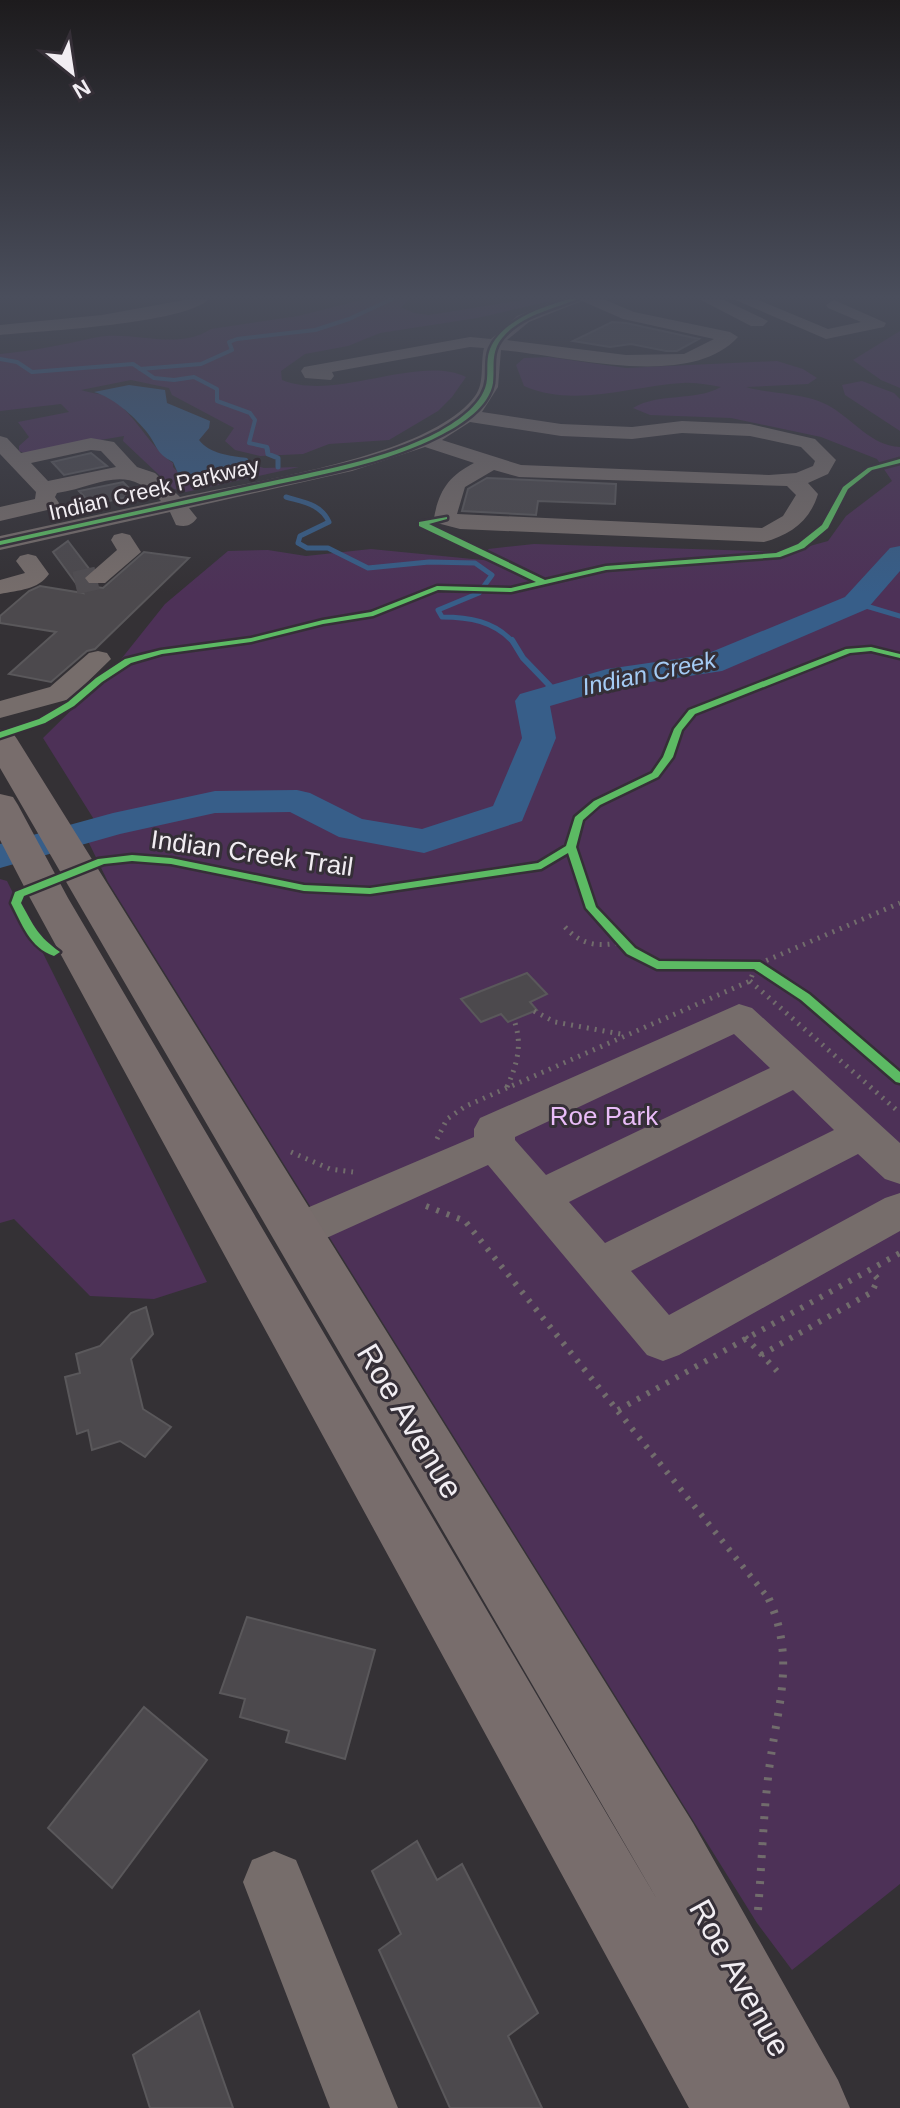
<svg xmlns="http://www.w3.org/2000/svg" width="900" height="2108" font-family="Helvetica,sans-serif">
	<style>
		.green { fill: #4d3157 }
		.water { fill: #375e89 }
		.lines { fill: none; stroke-linecap: round; stroke-linejoin: round }
		.stream-far2 { stroke: #375e89; stroke-width: 4 }
		.stream-far1 { stroke: #375e89; stroke-width: 5 }
		.stream { stroke: #375e89; stroke-width: 6 }
		.river { fill: #375e89; fill-rule: evenodd }
		.building { fill: #4c494d; stroke: #5a585b; stroke-width: 2 }
		.minor-tunnel { stroke: #504d51; stroke-width: 23; stroke-dasharray: 23 11; stroke-linecap: butt }
		.path-far2 { stroke: #716c6c; stroke-width: 5; stroke-dasharray: 2 6; stroke-linecap: butt }
		.path-far1 { stroke: #716c6c; stroke-width: 6; stroke-dasharray: 3 8; stroke-linecap: butt }
		.path { stroke: #716c6c; stroke-width: 8; stroke-dasharray: 3 10; stroke-linecap: butt }
		.minor { fill: #766d6b; fill-rule: evenodd }
		.major { fill: #786d6c; fill-rule: evenodd }
		.cycleway-casing { stroke: #352f37; stroke-width: 5 }
		.cycleway { fill: #5cba63; fill-rule: evenodd }
		.labels { text-anchor: middle; dominant-baseline: central; stroke-width: 6; stroke-linejoin: round; paint-order: stroke }
		.far-street-label { font-size: 22px; fill: #f1edf2; stroke: #352f37 }
		.far-water-label { font-size: 24px; font-style: italic; fill: #a4cbf4; stroke: #352f37 }
		.street-label { font-size: 26px; fill: #f1edf2; stroke: #352f37 }
		.park-label { font-size: 26px; fill: #e9bcf8; stroke: #352f37 }
		.near-street-label { font-size: 32px; fill: #f1edf2; stroke: #352f37 }
	</style>
	<rect width="100%" height="100%" fill="#343135"/>
	<!-- green -->
	<path class="green" d="M365 299H410L401 307 414 313 429 315 528 299 555 300 477 318 380 333 348 346 305 354 281 371 282 380C336 402 418 354 466 377L452 397 438 411 389 440 329 444 303 454 260 456 235 450 225 441 234 428 172 395 169 388 131 380 81 390C92 394 106 393 115 401 137 418 152 449 173 463V467L185 479 204 478 250 464 264 468 299 467 186 492 174 489 123 441 124 436 24 453 19 451V446L29 437 18 422 69 412 61 404 0 411V354C31 351 63 345 93 338 133 329 175 352 211 329L298 316Z
		M900 331V388L881 380 853 360Z
		M549 357 626 368 777 361 803 369 817 378 808 384 746 387C773 395 806 392 831 407 853 420 872 446 900 447V1884L792 1970 757 1923 108 882 88 841 105 837 43 738 114 668 165 604 228 551 268 550 306 556 371 549 493 561 488 549 534 544 788 552 828 541 846 516 892 481 877 459 821 437 731 418 650 415 633 408C660 392 694 402 721 387 709 385 695 382 683 383 631 386 574 408 524 386L516 365 524 358Z
		M862 381 894 393 900 399V431L845 395 842 385Z
		M0 879 7 881 207 1282 154 1299 90 1296 14 1219 0 1223Z"/>
	<!-- water -->
	<path class="water" d="M129 385 165 390 167 403 210 421 209 428 199 440C210 454 230 456 247 458L251 463C232 474 202 484 180 478L173 462C155 453 158 446 146 431 133 415 112 397 94 392Z"/>
	<g class="lines">
		<!-- stream-far2 -->
		<path class="stream-far2" d="M0 359 17 362 32 372 133 364 154 378 174 380 194 377 217 389V401L250 413 255 420 249 443 267 447V450
			M140 369 201 364 232 350 229 342 237 339 315 330 349 319 392 299"/>
		<!-- stream-far1 -->
		<path class="stream-far1" d="M267 448 268 454 278 458V467
			M286 497C303 502 321 504 329 522L300 536 298 543 307 548H328L368 568 429 562 475 563 492 575 479 593 438 610 442 617C469 617 494 621 513 642
			M856 603 900 616"/>
		<!-- stream -->
		<path class="stream" d="M512 640 523 658 550 686 538 699"/>
		<!-- river -->
		<path class="river" d="M900 546V571L867 609 722 671 611 688 550 706 556 738 522 821 424 853 339 837 290 812 215 813 120 834 0 868V844L113 813 215 791 297 790 310 793 362 819 422 829 493 806 522 738 515 701 520 694 607 669 704 655 845 597 890 548Z"/>
	</g>
	<!-- building -->
	<path class="building" d="M612 322 626 323 699 339 677 351H666L631 344 610 347 573 341Z
		M91 453 107 466 64 475 52 462Z
		M487 478 616 484 615 504 538 501 536 515 462 511 468 489Z
		M123 482 136 495 92 505 79 491Z
		M68 541 90 570 82 578 89 586 103 588 144 552 189 558 95 649 87 651 51 682 9 674 56 632 0 623V616L29 591 40 586 83 593 53 552Z
		M527 973 547 994 530 1002 537 1010 508 1022 501 1014 481 1022 461 999Z
		M146 1307 153 1334 131 1359 143 1409 171 1427 145 1457 120 1441 92 1450 88 1430 77 1434 65 1377 80 1373 76 1354 100 1346 131 1313Z
		M247 1617 375 1650 345 1759 286 1742 289 1731 240 1717 245 1699 220 1693Z
		M144 1707 207 1760 112 1888 48 1828Z
		M417 1841 437 1880 462 1864 538 2013 508 2036 542 2108H450L379 1950 401 1934 372 1871Z
		M199 2011 233 2108H150L133 2055Z"/>
	<g class="lines">
		<!-- minor-tunnel -->
		<path class="minor-tunnel" d="M75 583 97 578"/>
		<!-- path-far2 -->
		<path class="path-far2" d="M565 927C582 946 599 947 623 942
			M750 981 900 1113
			M534 1011 555 1022 626 1035
			M507 1087C517 1064 523 1045 514 1020
			M437 1139 447 1119 466 1106 750 981 756 965 900 903
			M291 1152 330 1169 353 1172"/>
		<!-- path-far1 -->
		<path class="path-far1" d="M426 1206 465 1221 769 1599
			M745 1337 777 1371
			M761 1355 872 1292 878 1279 870 1270
			M618 1410 900 1253"/>
		<!-- path -->
		<path class="path" d="M758 1910C762 1863 763 1816 769 1770 777 1706 797 1659 768 1597"/>
		<!-- minor -->
		<path class="minor" d="M190 299H209C185 324 40 331 0 335V325L102 315Z
			M558 299H603L634 312 730 332 738 337C689 391 566 355 501 350L498 387 482 412 561 424 632 427 682 421 750 424 815 439 836 460 828 474 808 483 818 494C810 521 790 535 764 542L460 529 437 523 434 518C439 490 449 476 474 463L425 447 352 471 189 508 197 518C191 526 186 527 176 525L170 512 0 550V536L161 501C125 462 102 486 57 493L55 497 59 503 56 508 0 521V507L35 499 36 492 0 454V436L7 438 21 453 91 438 114 442 137 467 155 473 180 497C254 481 430 457 475 396 485 383 480 364 484 348L470 347 332 372 334 376 331 380 305 378 301 371 304 367 470 337 491 339 517 316ZM582 301 623 319 714 339 684 354 626 355 507 340 529 322ZM470 422 561 436 632 439 682 433 750 436 801 447 815 461 813 466 796 473 769 475 521 465 442 440ZM91 450 101 451 116 467 48 481 31 463ZM494 470 519 477 787 486 796 495 783 516 762 528 457 514 465 487Z
			M699 299H722L768 321 763 326H751Z
			M733 299H756L828 329 861 322 828 308 826 305 834 300 886 323 884 327 826 339Z
			M122 533 130 535 141 552 105 583H89L85 578 117 550 111 540 114 535Z
			M28 554 36 556 49 574C38 590 19 590 0 594V580L25 573 16 561 20 556Z
			M98 651 107 653 111 659 70 699 0 718V701L50 687 89 653Z
			M739 1004 752 1008 900 1143V1184L885 1179 858 1154 631 1271 669 1315 885 1198 900 1193V1231L679 1355 663 1361 647 1355 488 1165 311 1245 296 1250 281 1245 274 1232 281 1219 474 1137V1129L480 1118ZM734 1034 770 1068 546 1175 515 1140V1137ZM793 1090 834 1130 605 1243 569 1202Z
			M274 1851 296 1860 398 2108H330L243 1882 252 1860Z"/>
		<!-- major -->
		<path class="major" d="M0 729 12 732 17 739 693 1823 838 2080 850 2108H689L30 898 0 840V794L13 797 18 805 68 898 658 1901 0 768Z"/>
		<!-- cycleway casing -->
		<g class="cycleway-casing">
			<path id="cycleway" d="M569 299H578C553 309 522 315 503 337 490 352 495 366 493 383 489 407 462 424 443 434 386 464 319 475 256 489 171 507 85 526 0 545V541C85 522 170 504 254 485 316 471 383 461 440 431 459 420 485 403 487 379 488 369 486 359 490 349 502 320 542 307 569 299Z
				M900 459V463L872 470 848 489 828 528 804 548 780 557 606 570 511 592 438 590 373 616 323 624 251 642 162 654 131 663 102 682 74 706 45 723 0 738V732L39 719 68 702 96 678 125 659 161 650 251 638 323 620 371 612 437 586 511 588 536 582 419 526V522L447 517V519L429 524 545 580 606 566 776 553 798 544 822 525 843 487 868 468Z
				M871 647 900 654V658L871 651 850 653 695 714 682 730 673 757 658 777 600 805 583 820 576 847 596 907 635 948 659 961 760 962 809 994 900 1072V1083L896 1082 801 1000 754 969H657L627 954 586 908 568 853 541 869 370 894 304 891 171 864 132 861 104 864 24 896 21 903C35 928 37 935 60 952L54 956C30 948 22 924 11 903L15 892 98 859 132 855 171 858 304 885 370 888 538 863 566 846 575 817 594 801 652 773 663 757 674 729 689 710 846 649Z"/>
		</g>
		<!-- cycleway -->
		<use href="#cycleway" class="cycleway"/>
	</g>
	<!-- sky -->
	<linearGradient id="sky" x2="0" y2="1"><stop stop-color="#1d1b1d"/><stop offset="0.5" stop-color="#4a4e5c"/><stop offset="1" stop-color="#4a4e5c" stop-opacity="0"/></linearGradient>
	<rect width="900" height="594" fill="url(#sky)"/>
	<g class="labels">
		<!-- far-street labels -->
		<g class="far-street-label">
			<text transform="translate(154 489) rotate(-13)">Indian Creek Parkway</text>
		</g>
		<!-- far-water labels -->
		<g class="far-water-label">
			<text transform="translate(649 673) rotate(-12)">Indian Creek</text>
		</g>
		<!-- street labels -->
		<g class="street-label">
			<text transform="translate(252 853) rotate(8)">Indian Creek Trail</text>
		</g>
		<!-- park labels -->
		<g class="park-label">
			<text x="604" y="1116">Roe Park</text>
		</g>
		<!-- near-street labels -->
		<g class="near-street-label">
			<text transform="translate(410 1421) rotate(59)">Roe Avenue</text>
			<text transform="translate(740 1978) rotate(61)">Roe Avenue</text>
		</g>
	</g>
	<!-- north arrow -->
	<g transform="translate(72 72) rotate(150)" stroke="#352f37" stroke-width="6" paint-order="stroke">
	<path d="M0-6L14 30L0 20L-14 30Z" fill="#f1edf2"/>
	<text y="-12" font-size="22" font-weight="bold" text-anchor="middle" fill="#f1edf2">N</text>
	</g>
</svg>
